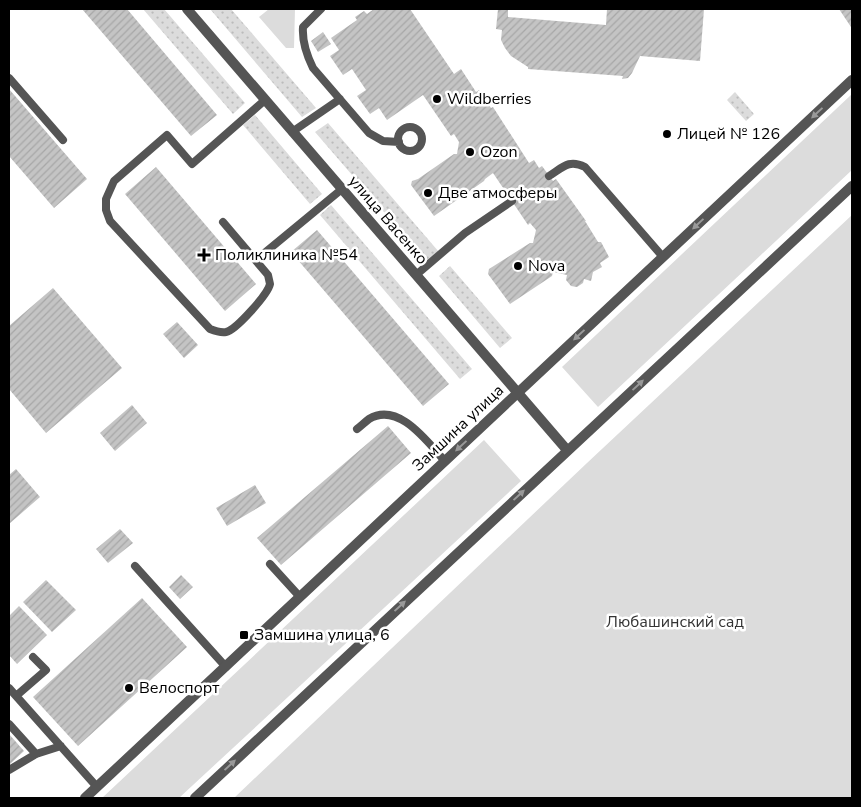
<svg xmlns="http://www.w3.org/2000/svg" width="861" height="807" font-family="'Nunito Sans',sans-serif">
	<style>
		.grass { fill: url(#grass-dots) }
		.green { fill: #dcdcdc }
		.building { fill: url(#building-hatch) }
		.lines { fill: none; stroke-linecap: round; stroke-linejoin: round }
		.service { stroke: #555; stroke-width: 8 }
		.minor { stroke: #555; stroke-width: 10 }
		.tertiary { stroke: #555; stroke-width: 10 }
		.oneway { fill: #999 }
		.poi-dot { fill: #000; stroke: #fff; stroke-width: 2 }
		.labels { text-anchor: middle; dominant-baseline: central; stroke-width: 5; stroke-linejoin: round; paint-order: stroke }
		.poi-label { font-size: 16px; fill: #000; stroke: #fff; text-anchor: start }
		.street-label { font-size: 16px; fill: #000; stroke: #fff }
		.park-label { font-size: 16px; fill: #333; stroke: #fff }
	</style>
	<defs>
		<pattern id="grass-dots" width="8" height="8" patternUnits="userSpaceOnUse" patternTransform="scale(1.25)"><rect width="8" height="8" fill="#dcdcdc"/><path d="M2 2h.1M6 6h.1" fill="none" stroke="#bbb" stroke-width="1.8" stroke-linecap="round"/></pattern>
		<pattern id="building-hatch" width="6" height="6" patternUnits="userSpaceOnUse" patternTransform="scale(1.25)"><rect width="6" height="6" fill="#c4c4c4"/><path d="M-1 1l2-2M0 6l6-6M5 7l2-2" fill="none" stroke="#a7a7a7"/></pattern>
	</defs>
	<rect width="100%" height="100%" fill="#fff"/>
	<!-- grass -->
	<path class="grass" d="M143 9H164L245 103 233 114Z
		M210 9H231L316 108 302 117Z
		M735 92 754 114 746 121 727 100Z
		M255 115 322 194 310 204 243 125Z
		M328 123 439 252 427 262 315 132Z
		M331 205 472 369 460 379 320 215Z
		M450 266 512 338 500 348 439 276Z"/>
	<!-- green -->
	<path class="green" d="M269 9H295L294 48H286L259 17Z
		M852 94V170L598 407 562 367Z
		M852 215V798H234L587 463Z
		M484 440 521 481 179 798H102Z"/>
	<!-- building -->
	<path class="building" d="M82 9H127L217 115 191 136Z
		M374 9H410L454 74 461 69 476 92 479 90 491 108 493 107 529 163 534 160 539 168 542 166 553 181 556 179 586 221H585L598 242H601L609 257 600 263 602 267 593 272 591 281 584 279 583 283 577 287 571 286 566 280 567 275 553 272 552 276 510 304 488 274 489 269 530 243H533L536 230 530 223 528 225 493 173 485 179 484 181 434 216 411 185 412 181 418 179 454 154H457L459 142 454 134 451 136 423 95 387 120 379 108 370 114 357 96 366 90 352 69 343 75 330 56 339 50 331 38 357 20 355 17 364 11 367 14Z
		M498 9H508V17L606 25 607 9H704L700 61 640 56 632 73 628 78 622 79 623 76 528 69V67L511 56 505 48 501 40 502 30 496 29Z
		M839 9H852V26L851 27Z
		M323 32 331 44 318 52 311 41Z
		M9 89 87 179 54 208 9 156Z
		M156 167 256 284 225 311 125 194Z
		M317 230 449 384 423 406 291 252Z
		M53 288 122 368 46 433 9 389V326Z
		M177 322 198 345 184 358 163 334Z
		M132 405 147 423 115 451 100 433Z
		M388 426 411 453 281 565 257 538Z
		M16 469 40 497 9 524V475Z
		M255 485 266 503 227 526 216 508Z
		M120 529 133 543 108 563 96 549Z
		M181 575 193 587 180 599 169 587Z
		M46 580 76 610 52 632 23 602Z
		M142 598 187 647 78 746 33 697Z
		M19 606 47 635 17 664 9 655V616Z
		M9 734 24 751 9 765Z"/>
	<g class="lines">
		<!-- service -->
		<path class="service" d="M321 9 303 27C302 41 307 56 313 68L369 133 383 141 399 142
			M9 78 63 140
			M398 139a12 12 0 1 1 24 0a12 12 0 1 1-24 0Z
			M292 132 340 99
			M549 176C563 167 569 159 585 167L663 257
			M223 222 268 275 270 284C268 294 236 330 226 332 220 333 215 331 210 329L110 221 106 210V199L114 181 167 135 192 164 265 100
			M256 260 342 189
			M416 275 465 233 512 201
			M357 429C361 426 365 422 369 419 399 401 428 443 445 461
			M270 564 300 597
			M135 566 226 667
			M9 688 97 787
			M16 696 46 670 33 657
			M9 724 36 754
			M9 770 36 754 61 746"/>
		<!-- minor -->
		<path class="minor" d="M187 9 567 450"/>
		<!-- tertiary -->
		<path class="tertiary" d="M85 798 852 80
			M195 798 852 186"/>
	</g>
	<!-- one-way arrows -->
	<defs><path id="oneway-solid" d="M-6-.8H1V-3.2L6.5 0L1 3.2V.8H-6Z" transform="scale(1.25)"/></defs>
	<g class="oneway">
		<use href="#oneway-solid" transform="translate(817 113) rotate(137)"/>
		<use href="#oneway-solid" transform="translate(698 224) rotate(137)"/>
		<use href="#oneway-solid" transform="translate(579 335) rotate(137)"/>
		<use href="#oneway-solid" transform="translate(638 385) rotate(-43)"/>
		<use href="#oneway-solid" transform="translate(461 446) rotate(137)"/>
		<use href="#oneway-solid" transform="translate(519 495) rotate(-43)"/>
		<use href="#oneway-solid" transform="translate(400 606) rotate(-43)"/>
		<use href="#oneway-solid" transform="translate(230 765) rotate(-43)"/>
	</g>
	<!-- markers -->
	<g class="poi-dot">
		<circle cx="437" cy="99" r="5"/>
		<circle cx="667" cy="134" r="5"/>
		<circle cx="470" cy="152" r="5"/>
		<circle cx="428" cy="193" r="5"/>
		<path d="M201.5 247.5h5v5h5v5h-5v5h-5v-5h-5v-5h5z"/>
		<circle cx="518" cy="266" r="5"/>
		<rect x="239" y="630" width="10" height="10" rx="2.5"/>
		<circle cx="129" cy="688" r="5"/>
	</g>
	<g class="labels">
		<!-- poi labels -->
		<g class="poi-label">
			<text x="447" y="99">Wildberries</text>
			<text x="677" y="134">Лицей № 126</text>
			<text x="480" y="152">Ozon</text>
			<text x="438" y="193">Две атмосферы</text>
			<text x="215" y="255">Поликлиника №54</text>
			<text x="528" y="266">Nova</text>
			<text x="254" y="635">Замшина улица, 6</text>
			<text x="139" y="688">Велоспорт</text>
		</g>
		<!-- street labels -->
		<g class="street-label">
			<text transform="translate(388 220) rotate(49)">улица Васенко</text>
			<text transform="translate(458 428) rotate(-43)">Замшина улица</text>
		</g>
		<!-- park labels -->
		<g class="park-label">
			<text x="675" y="622">Любашинский сад</text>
		</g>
	</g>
	<!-- border -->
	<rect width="861" height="807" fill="none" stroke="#000000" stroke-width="20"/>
</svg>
